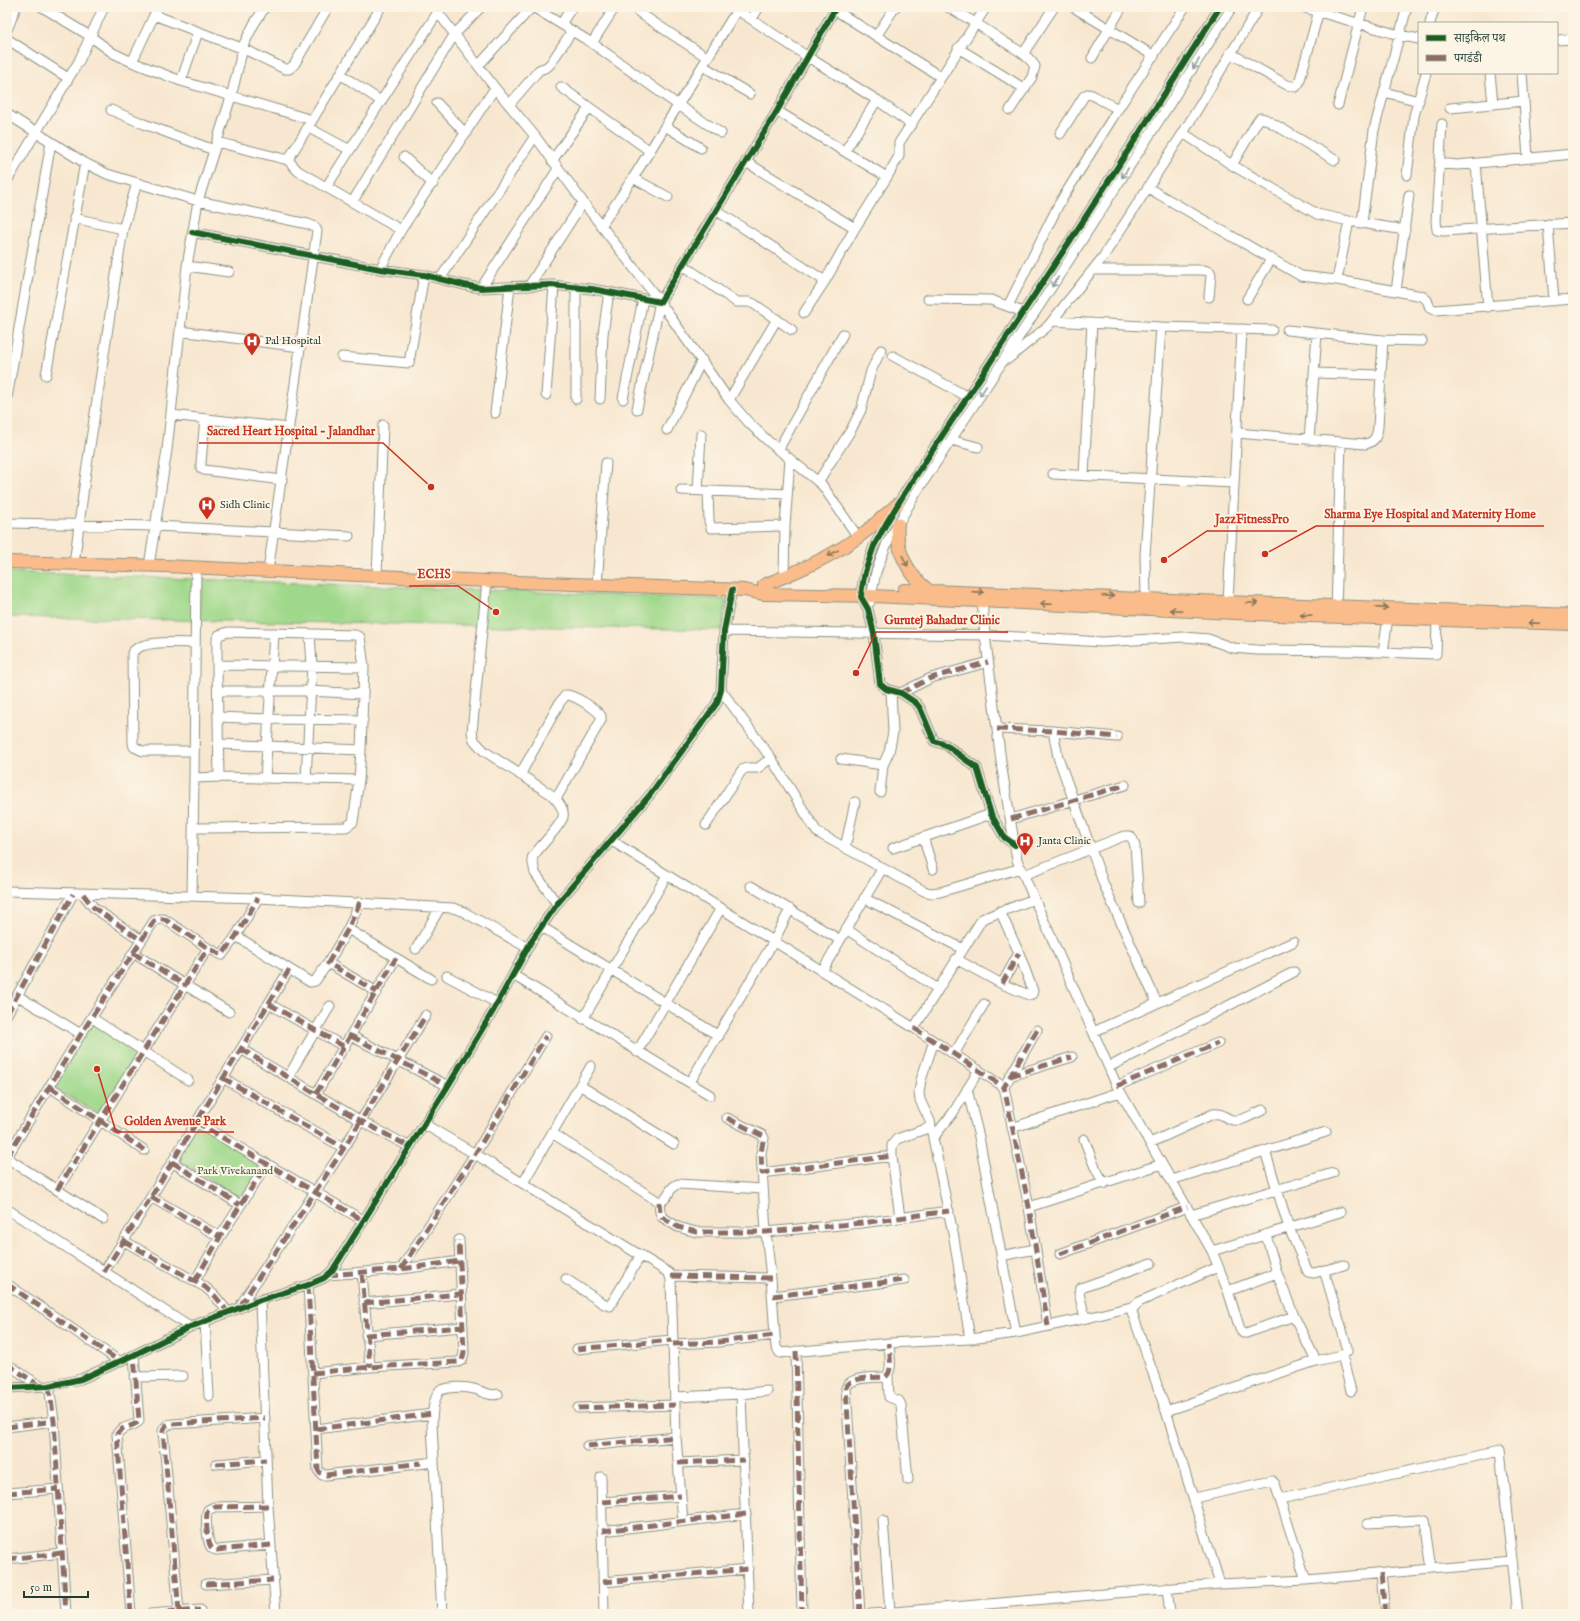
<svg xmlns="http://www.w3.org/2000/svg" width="1580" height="1621" font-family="'IM FELL English','Noto Serif Devanagari',serif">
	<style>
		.green { fill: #9fd88a; stroke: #5f8a5f }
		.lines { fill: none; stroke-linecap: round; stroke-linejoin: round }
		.minor-casing { stroke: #8c9282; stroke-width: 11 }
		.major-casing { stroke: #8c9282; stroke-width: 14 }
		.minor { stroke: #fff; stroke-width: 9 }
		.major { stroke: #fabc8b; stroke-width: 12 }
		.quiet { stroke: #8d6e63; stroke-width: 5; stroke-dasharray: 10 5; stroke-linecap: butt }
		.cycleway-casing { stroke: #fcf5e5; stroke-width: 8 }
		.cycleway { stroke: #1b5e20; stroke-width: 6 }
		.oneway { stroke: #8f9e9a }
		.oneway2 { stroke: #82765b }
		.labels { text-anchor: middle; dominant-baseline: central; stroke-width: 4; stroke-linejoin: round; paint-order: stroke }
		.poi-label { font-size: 11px; fill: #1f3d34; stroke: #fcf5e5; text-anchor: start }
		.park-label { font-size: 11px; fill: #395c45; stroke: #fcf5e5 }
		.leader { fill: none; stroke: #c8321e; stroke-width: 1.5 }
		.callout-dot { fill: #c8321e; stroke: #fcf5e5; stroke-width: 1.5 }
		.callout-label { font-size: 12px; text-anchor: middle; font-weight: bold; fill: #c8321e; stroke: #fcf5e5; stroke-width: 4; stroke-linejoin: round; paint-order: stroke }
	</style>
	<rect width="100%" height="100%" fill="#fcf5e5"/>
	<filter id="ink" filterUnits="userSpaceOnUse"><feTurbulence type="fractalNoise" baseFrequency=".025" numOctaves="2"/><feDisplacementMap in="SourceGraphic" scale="8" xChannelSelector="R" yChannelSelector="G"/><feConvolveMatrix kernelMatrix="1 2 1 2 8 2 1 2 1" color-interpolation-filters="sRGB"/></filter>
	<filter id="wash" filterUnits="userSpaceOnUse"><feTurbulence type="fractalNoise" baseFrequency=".012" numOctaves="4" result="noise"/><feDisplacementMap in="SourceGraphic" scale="16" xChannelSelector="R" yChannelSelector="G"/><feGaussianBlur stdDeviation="0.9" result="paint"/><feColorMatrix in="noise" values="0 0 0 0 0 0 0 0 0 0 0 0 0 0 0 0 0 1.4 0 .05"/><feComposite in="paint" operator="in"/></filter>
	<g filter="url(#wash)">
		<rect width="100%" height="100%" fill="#f8e7d0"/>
		<!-- green -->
		<path class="green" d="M7 572 724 599 726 600 722 630 7 617Z
			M93 1019 143 1051 102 1116 51 1087Z
			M197 1123 265 1163 242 1200 176 1158Z"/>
	</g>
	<g filter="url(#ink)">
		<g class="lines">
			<!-- minor casing -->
			<g class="minor-casing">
				<path id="minor" d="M42 7 90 36 113 53 132 62 181 81 312 120
					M434 7 495 88 535 136 583 202 660 302 729 400 749 423 768 441 822 485 858 537
					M533 7 592 43 678 105 721 133
					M633 7 644 16 708 58
					M733 7 808 57 877 100 912 125
					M948 7C968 18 987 30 1006 43 1017 50 1028 55 1035 66L1032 77 1010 110
					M1073 7 1154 56
					M1302 7 1399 35 1419 39
					M835 10 941 77
					M154 15 244 49 285 69H289L294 65 328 7
					M752 19 759 7
					M1430 23 1435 7
					M561 24 572 7
					M7 30 16 7
					M877 35 895 7
					M7 39 68 78
					M1557 40 1573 39
					M592 43 615 7
					M958 48 1025 89
					M1230 53 1287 85 1296 87 1299 83 1320 7
					M1023 54 1054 7
					M1092 58 1122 7
					M132 62 158 7
					M479 65 532 7
					M703 66 750 94
					M1490 73 1493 104
					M1522 73 1528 158
					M340 74 381 101
					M181 81 198 32
					M561 87 650 151
					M1384 92 1419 101
					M437 103 466 134
					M509 105 539 70 547 67 551 63 572 31
					M1338 105 1363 7
					M1450 108 1524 101
					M111 110 144 124 214 150
					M777 111 887 177
					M7 114 85 163 107 174 198 201 308 224 315 227 317 231 268 571
					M1442 124 1436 221 1437 230 1443 231 1573 223
					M665 126 701 148
					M307 127 350 150
					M1183 133 1232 165 1317 214 1349 221 1405 230
					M1060 134 1084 96 1087 94 1092 95 1118 109
					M217 142 288 160 381 7
					M845 151 877 100
					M404 157 433 184
					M288 160 298 171 401 230 495 88
					M552 161 589 108
					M746 162 855 228
					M1440 163 1457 165 1573 154
					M1476 164 1488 307
					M1232 165 1257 122 1260 118 1265 119 1335 160
					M1407 175 1414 116 1426 73
					M633 178 668 197
					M7 181 79 61 104 7
					M327 186 438 12
					M1148 188 1301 276 1337 280 1422 296 1427 300 1430 308 1436 310 1573 299
					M353 201 454 35 481 7
					M717 211 825 281
					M74 218 123 229
					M1362 223 1374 130 1407 7
					M1548 224 1554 301
					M601 226 633 178 737 10
					M192 232 380 269 424 275 464 285 481 288 551 285 592 289 660 302 777 111 836 7
					M683 265 736 302H749L754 304 792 330
					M187 266 229 272
					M380 269 401 230
					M1094 270H1204L1210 272 1211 275 1209 297
					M440 279 535 136
					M1337 280 1349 221
					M529 286 583 202
					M576 287V399
					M481 288 558 169
					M1396 291 1409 195
					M928 299 991 300 1023 312
					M1247 299 1271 259
					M1008 306 1059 204 1118 109 1185 7
					M804 313 825 281 855 228 887 177 899 156V143L986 7
					M1052 321 1161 327 1272 330
					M1287 330 1383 340 1422 341
					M180 331 300 347
					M893 356 968 397
					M342 357 409 363 424 275
					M1008 359 1048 326 1103 257 1183 133 1259 7
					M1314 373 1381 375
					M46 375 85 163
					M546 395 554 285
					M7 398 51 142
					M600 399 603 334 609 292
					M623 399 643 299
					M729 400 777 319
					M637 409 660 302
					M495 413 510 287
					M171 415 289 428
					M205 419 201 462V468L204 470 282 480
					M667 430 702 360
					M1237 433 1365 444C1375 442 1377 436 1378 427L1383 340
					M951 440 978 447
					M1309 440 1317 334
					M778 450 843 334
					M1053 474 1234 483
					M1084 475 1092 323
					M818 482 851 430 861 410 871 371 881 350
					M681 490 787 494
					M698 491 701 434
					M708 491 709 521 711 528 785 526
					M7 523 156 526 349 536
					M74 564 85 479 123 229 137 183
					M149 566 167 450 187 266 198 201 231 97 244 44 254 24 265 7
					M377 576 383 425
					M784 577 785 526 790 459
					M487 581 472 732 474 740 484 751 552 795C557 800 565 810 563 817 561 826 538 848 532 858L535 873 557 904
					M597 585 606 463
					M1146 598 1145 555 1161 327
					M982 601 985 635 1002 769 1017 860 1117 1086 1212 1251 1228 1291 1240 1329 1243 1333H1246L1294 1316
					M870 602 876 572 887 543 916 493 1053 285 1232 7
					M1228 602 1242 329
					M1336 612 1341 442
					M724 631 985 635 1102 642 1184 637 1208 639 1233 648 1257 650 1349 651 1436 654 1437 620
					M1383 652 1388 618
					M721 690 771 758 817 832 822 835 924 891 931 893 940 892 1021 868
					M218 691H310L363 694
					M901 693 931 678 988 662
					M218 717 268 719 363 720
					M997 729 1053 731 1117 737
					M1053 731 1058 757 1104 885 1157 1003
					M219 744 361 750
					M194 751H143L134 747 133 743 132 653C141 639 180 643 195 643
					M841 759 883 765
					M520 775 560 702 566 695C573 694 598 710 601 716V720L556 799
					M219 777 217 665 364 667
					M194 778 219 777 359 780 361 750 364 667 360 637 355 635 228 632 219 635 217 639V665
					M265 779 274 633
					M306 779 312 666 310 634
					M880 792 883 765 889 752 893 732 891 691
					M1011 819 1125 785
					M706 825 742 770 747 768H758L771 758
					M194 828 346 827 353 822 359 780
					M923 837 933 869
					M612 841 914 1028 1004 1087
					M1015 845 1004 837 991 814 977 768 946 745 934 741 920 708 916 703 901 693 886 689 880 684 874 634 868 609 861 597 862 588 865 572 874 546 887 522 909 486 1083 221 1220 7
					M845 848 855 802
					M893 848 991 814
					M1024 875 1124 836H1130L1133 840 1135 846 1139 903
					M751 886 840 940
					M7 891 258 898 453 908 462 911 528 948
					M83 894 94 908 141 940
					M192 896 194 778 196 568
					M864 898 963 949
					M360 902 348 929 328 963 377 992
					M542 927 719 1036
					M348 929 431 979
					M846 929 938 989
					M236 936 310 982 315 981 328 963
					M416 949 440 908
					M133 953 229 1012
					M956 959 1002 984 1029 995 1032 994 1033 991 1019 953 1000 911
					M822 971 882 869
					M513 975 710 1095
					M447 976 497 1003
					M1002 984 1019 953
					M18 996 81 1034
					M269 1004 345 1047
					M7 1014 73 894
					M92 1018 188 1080
					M583 1019 667 875
					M914 1028 982 919 1034 899
					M1037 1030 1004 1087 1029 1207 1048 1326
					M1093 1032 1293 942
					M351 1036 448 1086
					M934 1041 921 1080 919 1092 920 1100 930 1121 933 1138 954 1238 970 1339
					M241 1049 361 1121 410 1147
					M637 1052 721 908
					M954 1054 984 1004
					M1109 1067 1294 972
					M1010 1076 1072 1057
					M288 1077 330 1006
					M223 1078 344 1148
					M690 1082 774 941 790 909
					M581 1086 674 1144
					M1117 1086 1218 1043
					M50 1087 144 1150
					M967 1089 979 1137 1016 1333
					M316 1094 396 958
					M727 1118 762 1135 764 1138 761 1153 766 1232 771 1278 775 1335 776 1347 780 1353 889 1343 970 1339 1016 1333 1091 1317 1135 1306
					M196 1122 364 1221
					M424 1124 475 1154 669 1273 671 1280 676 1437 683 1521
					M1012 1128 1120 1092
					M552 1133 659 1202C669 1200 668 1187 678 1184L763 1189
					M933 1138 953 1113 979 1070
					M1084 1139 1094 1165 1104 1184
					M1150 1143 1213 1114C1224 1112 1224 1119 1233 1120 1242 1122 1255 1113 1263 1110
					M1265 1151 1289 1228 1308 1272 1314 1273 1344 1265
					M7 1157 81 1034 154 921 160 919H164L208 948 222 955 236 936 258 898
					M7 1158 103 1219
					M172 1162 240 1205
					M762 1173 892 1156
					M1171 1180 1326 1132
					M523 1183 591 1066
					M57 1190 208 948
					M151 1197 220 1237
					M659 1202 660 1212 662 1217 678 1227 696 1232H766L862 1223 949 1211
					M1029 1207 1162 1164
					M7 1209 190 1327
					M1191 1215 1333 1173
					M900 1218 892 1156V1145L897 1139 931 1127
					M1266 1235 1277 1273
					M124 1241 205 1287 215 1296 228 1312
					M1212 1251 1340 1212
					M1060 1254 1187 1207
					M1001 1256 1035 1249
					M1218 1267 1139 1302 1133 1308 1132 1312 1166 1411 1220 1584
					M401 1269 475 1154 546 1036
					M1324 1270 1347 1347V1352L1342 1355
					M104 1272 151 1197 289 970
					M362 1273 370 1367
					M328 1275 401 1269 460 1261
					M671 1276 771 1278
					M566 1279 604 1304 610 1306 641 1255
					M195 1281 220 1237 267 1164
					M7 1284 119 1361
					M308 1285 318 1470 322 1475H326L434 1462 442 1614
					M1228 1291 1277 1273 1294 1316 1316 1361
					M773 1296 904 1280
					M260 1300 268 1506 276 1614
					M364 1303 460 1294
					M242 1306V1303L344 1148 426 1015
					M1085 1318 1079 1293 1081 1288 1151 1263
					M205 1321 209 1396
					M366 1335 463 1327
					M673 1344 719 1342 775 1335
					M577 1349 672 1340
					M796 1351 802 1614
					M7 1364 40 1386
					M313 1373 370 1367 458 1362 462 1360 464 1353 459 1240
					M888 1376 889 1397 899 1401 901 1405 908 1480
					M135 1377 183 1376
					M49 1386 54 1421 66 1614
					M7 1388 49 1386 81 1379 134 1355 190 1327 260 1300 308 1285 324 1278 332 1271 448 1086 493 1011 532 940 557 904 649 796 717 703 721 690 724 631 732 590
					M741 1394 749 1614
					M675 1397 741 1394 767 1391
					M578 1408 675 1405
					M1166 1411 1316 1361 1342 1355 1351 1391
					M7 1427 54 1421
					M316 1429 432 1414
					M587 1446 676 1437
					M434 1462C434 1442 427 1407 440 1390 450 1387 464 1386 474 1389 482 1391 490 1397 498 1394
					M678 1463 744 1460
					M216 1464 266 1460
					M601 1477 604 1614
					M7 1493 58 1489
					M1194 1498 1272 1481 1275 1484 1306 1580
					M1280 1499 1500 1451 1518 1614
					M602 1502 681 1496
					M268 1506 214 1507 208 1510C205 1515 207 1542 211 1547 213 1550 214 1549 217 1550L271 1545
					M883 1520 890 1612
					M1368 1523 1420 1520 1425 1521 1432 1569
					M602 1531 746 1514
					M7 1559 62 1553
					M1381 1574 1385 1614
					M603 1582 748 1569
					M206 1584 273 1580
					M1167 1588 1170 1614
					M179 1612 163 1431C165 1426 167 1424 172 1424L265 1418
					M131 1614 117 1434C122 1425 133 1428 139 1421L134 1355
					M150 1614 200 1610
					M860 1614 846 1388C850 1376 874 1378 885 1377 894 1372 889 1353 889 1343
					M871 1614 1220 1584 1306 1580 1512 1562"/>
			</g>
			<!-- major casing -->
			<g class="major-casing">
				<path id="major" d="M898 524C895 550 908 574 928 590
					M7 562 165 566 487 581 744 590 763 594 872 596 1278 615 1573 624
					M764 585C796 572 829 558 857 538 872 528 884 515 898 504
					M904 590 1573 615"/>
			</g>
			<!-- minor -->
			<use href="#minor" class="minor"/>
			<!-- major -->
			<use href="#major" class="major"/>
			<!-- quiet -->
			<path class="quiet" d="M901 693 931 678 988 662
				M997 729 1053 731 1117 737
				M1011 819 1125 785
				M83 894 94 908 141 940
				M360 902 348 929 328 963 377 992
				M133 953 185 985
				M1002 984 1019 953
				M269 1004 345 1047
				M7 1014 73 894
				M914 1028 1004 1087
				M1037 1030 1004 1087 1029 1207 1048 1326
				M351 1036 448 1086
				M241 1049 361 1121 410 1147
				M1010 1076 1072 1057
				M223 1078 344 1148
				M1117 1086 1218 1043
				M50 1087 144 1150
				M316 1094 396 958
				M727 1118 763 1136V1141L761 1153 762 1173 892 1156
				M196 1122 364 1221
				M7 1157 81 1034 154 921 160 919H164L208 948 222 955 236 936 258 898
				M172 1162 240 1205
				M57 1190 208 948
				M151 1197 220 1237
				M659 1202 660 1212 662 1217 678 1227 696 1232H766L862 1223 949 1211
				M124 1241 205 1287 215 1296 228 1312
				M1060 1254 1187 1207
				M401 1269 475 1154 546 1036
				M104 1272 151 1197 289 970
				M362 1273 370 1367
				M328 1275 401 1269 460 1261
				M671 1276 771 1278
				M195 1281 220 1237 267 1164
				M7 1284 119 1361
				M308 1285 318 1470 320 1473 326 1475 421 1463
				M773 1296 904 1280
				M364 1303 460 1294
				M242 1306V1303L344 1148 426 1015
				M366 1335 463 1327
				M673 1344 719 1342 775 1335
				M577 1349 672 1340
				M796 1351 802 1614
				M7 1364 40 1386
				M313 1373 370 1367 458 1362 462 1360 464 1353 459 1240
				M49 1386 54 1421 66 1614
				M578 1408 675 1405
				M7 1427 54 1421
				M316 1429 432 1414
				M587 1446 676 1437
				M678 1463 744 1460
				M216 1464 266 1460
				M7 1493 58 1489
				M602 1502 681 1496
				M268 1506 214 1507 208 1510C205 1515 207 1542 211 1547 213 1550 214 1549 217 1550L271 1545
				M602 1531 746 1514
				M7 1559 62 1553
				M1381 1574 1385 1614
				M603 1582 748 1569
				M206 1584 273 1580
				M179 1612 163 1431C165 1426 167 1424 172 1424L265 1418
				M131 1614 117 1434C122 1425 133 1428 139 1421L134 1355
				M150 1614 200 1610
				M860 1614 846 1388C850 1376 874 1378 885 1377 894 1372 889 1353 889 1343"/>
			<!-- cycleway casing -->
			<g class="cycleway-casing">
				<path id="cycleway" d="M192 232 380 269 424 275 464 285 481 288 551 285 592 289 660 302 777 111 836 7
					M1015 845 1004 837 991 814 977 768 946 745 934 741 920 708 916 703 901 693 886 689 880 684 874 634 868 609 861 597 862 588 865 572 874 546 887 522 909 486 1083 221 1220 7
					M7 1388 49 1386 81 1379 134 1355 190 1327 260 1300 308 1285 324 1278 332 1271 448 1086 493 1011 532 940 557 904 649 796 717 703 721 690 724 631 732 590"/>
			</g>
			<!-- cycleway -->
			<use href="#cycleway" class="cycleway"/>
		</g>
		<!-- one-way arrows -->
		<defs><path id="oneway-shaft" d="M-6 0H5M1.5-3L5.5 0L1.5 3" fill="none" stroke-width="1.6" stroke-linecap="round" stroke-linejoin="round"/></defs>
		<g class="oneway">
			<use href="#oneway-shaft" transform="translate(1196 64) rotate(123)"/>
			<use href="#oneway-shaft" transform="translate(1125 173) rotate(123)"/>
			<use href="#oneway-shaft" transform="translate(1055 282) rotate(123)"/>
			<use href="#oneway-shaft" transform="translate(983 391) rotate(124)"/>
		</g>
		<g class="oneway2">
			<use href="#oneway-shaft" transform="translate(833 553) rotate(151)"/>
			<use href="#oneway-shaft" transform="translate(905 561) rotate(63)"/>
			<use href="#oneway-shaft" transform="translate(978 592) rotate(2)"/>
			<use href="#oneway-shaft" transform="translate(1108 596) rotate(2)"/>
			<use href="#oneway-shaft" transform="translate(1252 603) rotate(3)"/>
			<use href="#oneway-shaft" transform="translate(1046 604) rotate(-178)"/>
			<use href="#oneway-shaft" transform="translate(1382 608) rotate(2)"/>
			<use href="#oneway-shaft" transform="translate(1176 610) rotate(-177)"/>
			<use href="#oneway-shaft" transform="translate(1306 615) rotate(-178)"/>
			<use href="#oneway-shaft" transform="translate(1534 623) rotate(-178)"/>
		</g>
	</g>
	<!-- icons -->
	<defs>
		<g id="hospital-pin" transform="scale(0.9)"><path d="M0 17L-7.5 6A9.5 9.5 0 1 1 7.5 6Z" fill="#c8321e" stroke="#fcf5e5"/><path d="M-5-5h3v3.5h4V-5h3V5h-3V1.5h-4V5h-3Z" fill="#fff"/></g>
	</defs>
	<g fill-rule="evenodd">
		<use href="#hospital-pin" x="252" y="341"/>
		<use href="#hospital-pin" x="207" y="505"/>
		<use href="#hospital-pin" x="1025" y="841"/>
	</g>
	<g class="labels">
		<!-- poi labels -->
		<g class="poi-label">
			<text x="265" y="341">Pal Hospital</text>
			<text x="220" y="505">Sidh Clinic</text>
			<text x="1038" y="841">Janta Clinic</text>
		</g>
		<!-- park labels -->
		<g class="park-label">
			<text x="235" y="1171">Park Vivekanand</text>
		</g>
	</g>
	<!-- callouts -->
	<path class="leader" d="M431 487L383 443H199M1265 554L1316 526H1544M1164 560L1207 531H1297M496 612L458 586H409M856 673L876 632H1008M97 1069L116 1132H234"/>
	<g class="callout-dot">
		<circle cx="431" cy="487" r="4"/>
		<circle cx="1265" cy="554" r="4"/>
		<circle cx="1164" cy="560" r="4"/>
		<circle cx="496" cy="612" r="4"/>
		<circle cx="856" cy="673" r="4"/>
		<circle cx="97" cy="1069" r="4"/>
	</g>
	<g class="callout-label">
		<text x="291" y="435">Sacred Heart Hospital - Jalandhar</text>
		<text x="1430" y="518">Sharma Eye Hospital and Maternity Home</text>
		<text x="1252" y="523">JazzFitnessPro</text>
		<text x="434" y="578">ECHS</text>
		<text x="942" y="624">Gurutej Bahadur Clinic</text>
		<text x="175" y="1125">Golden Avenue Park</text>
	</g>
	<!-- margin -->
	<rect width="1580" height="1621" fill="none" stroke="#fcf5e5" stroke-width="24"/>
	<!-- legend -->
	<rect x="1418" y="22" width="140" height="52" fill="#fcf5e5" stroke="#a4ab9e"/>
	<rect x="1426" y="35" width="20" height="6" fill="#1b5e20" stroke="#a4ab9e"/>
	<text x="1454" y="42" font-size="12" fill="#1f3d34">साइकिल पथ</text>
	<rect x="1426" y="55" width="20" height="6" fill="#8d6e63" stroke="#a4ab9e"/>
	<text x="1454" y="62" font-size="12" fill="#1f3d34">पगडंडी</text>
	<!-- scale -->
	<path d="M24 1591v6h64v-6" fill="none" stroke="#1f3d34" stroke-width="2"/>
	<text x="30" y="1591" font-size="12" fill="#1f3d34" stroke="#fcf5e5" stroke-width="3" paint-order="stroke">50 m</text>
</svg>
